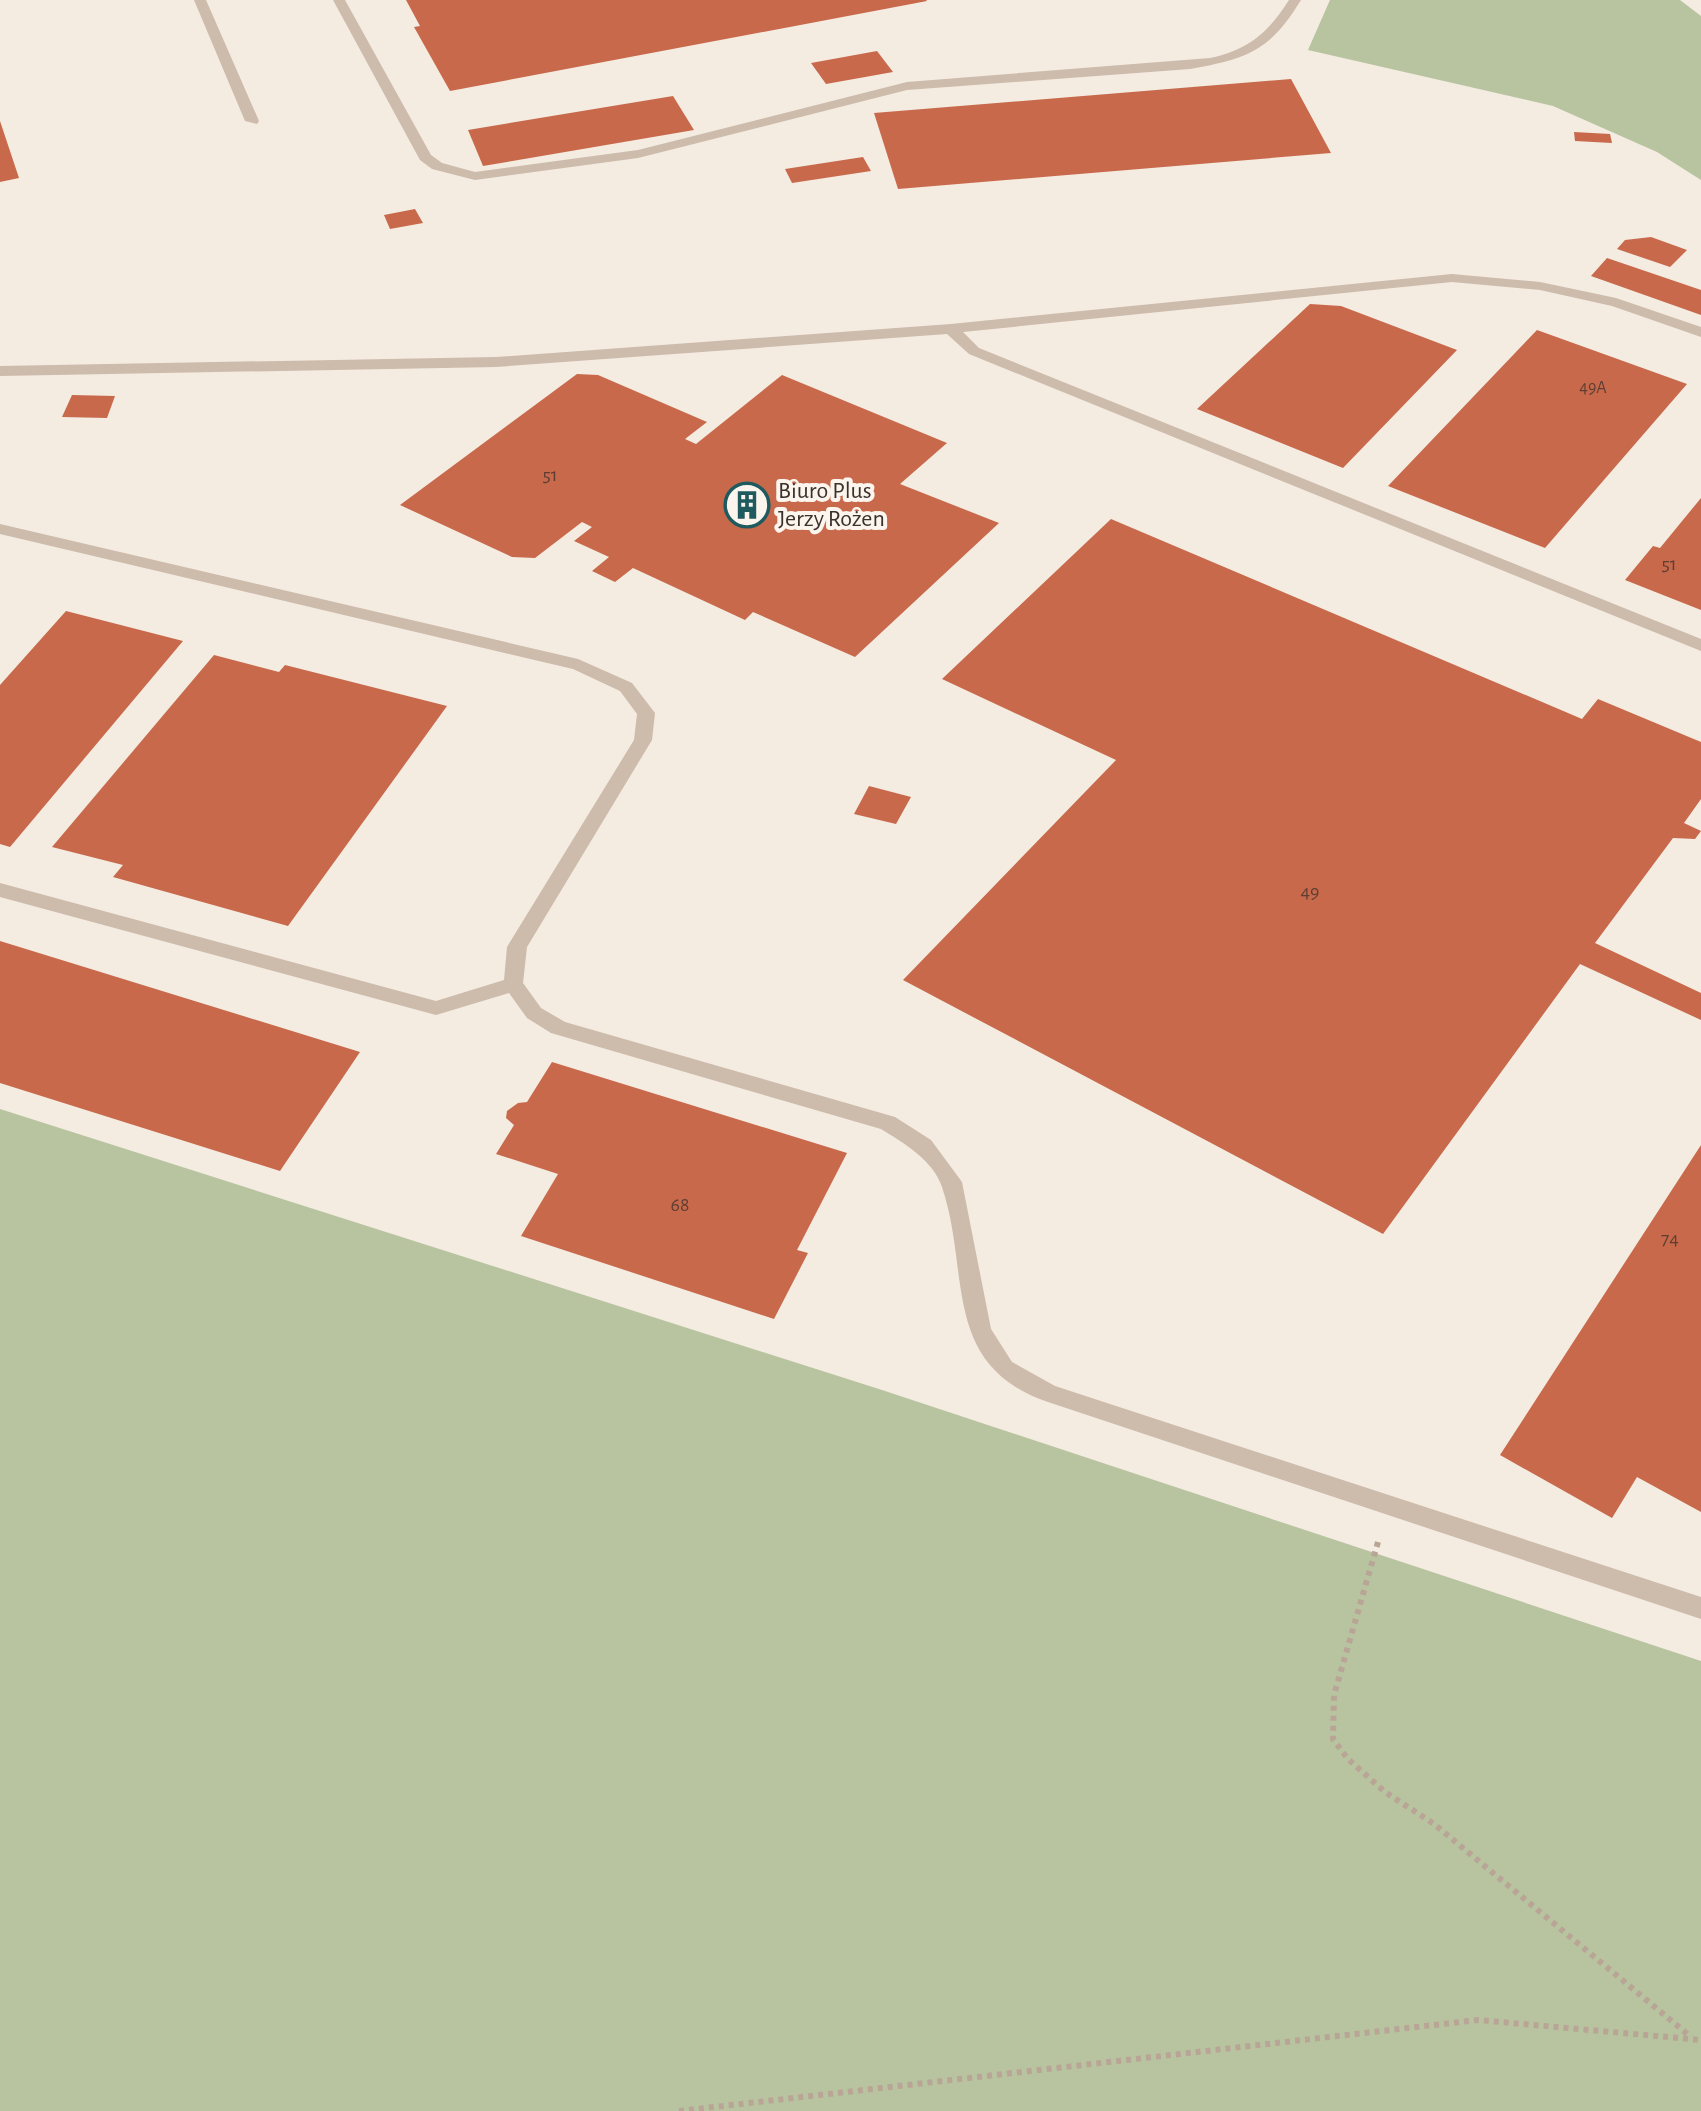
<svg xmlns="http://www.w3.org/2000/svg" width="1701" height="2111" font-family="'Alegreya Sans',sans-serif">
	<style>
		.green { fill: #b8c4a0 }
		.building { fill: #c8694b }
		.lines { fill: none; stroke-linecap: round; stroke-linejoin: round }
		.path { stroke: #b9a596; stroke-width: 6; stroke-dasharray: 5 5; stroke-linecap: butt }
		.minor { fill: #cdbbac; fill-rule: evenodd }
		.labels { text-anchor: middle; dominant-baseline: central; stroke-width: 8; stroke-linejoin: round; paint-order: stroke }
		.far-number-label { font-size: 18px; fill: #5e3e33 }
		.number-label { font-size: 20px; fill: #5e3e33 }
		.poi-label { font-size: 24px; fill: #3b302b; stroke: #fbf5ee; text-anchor: start }
	</style>
	<rect width="100%" height="100%" fill="#f4ebe1"/>
	<!-- green -->
	<path class="green" d="M1330 0H1680L1701 16V180L1657 152 1553 106 1308 50Z
		M0 1109 882 1390 1701 1661V2111H0Z"/>
	<!-- building -->
	<path class="building" d="M406 0H926L927 1 450 91 414 27 420 26Z
		M877 51 893 72 826 84 811 63Z
		M1291 79 1331 153 898 189 874 113Z
		M673 96 694 130 483 166 468 130Z
		M0 121 19 178 0 182Z
		M1574 132 1610 134 1612 143 1575 141Z
		M863 157 871 171 792 183 785 169Z
		M415 209 423 223 390 229 384 215Z
		M1651 237 1687 250 1670 267 1617 249 1625 240Z
		M1607 258 1701 290V315L1591 276Z
		M1310 304 1341 306 1457 350 1343 468 1197 409Z
		M1537 330 1687 384 1545 548 1388 486Z
		M577 374 598 375 707 422 685 439 696 444 782 375 947 443 900 484 999 523 855 657 753 612 745 620 633 568 615 582 592 571 609 557 574 541 592 527 582 522 535 558 512 557 400 505Z
		M72 395 115 396 107 418 62 417Z
		M1701 498V610L1625 580 1653 546 1660 548Z
		M1111 519 1582 719 1598 699 1701 742V799L1684 823 1701 831 1695 839 1673 838 1595 943 1701 993V1020L1580 964 1383 1234 903 980 1116 760 942 679Z
		M66 611 183 641 10 847 0 844V685Z
		M214 655 279 672 285 665 447 706 288 926 113 877 123 865 52 847Z
		M869 786 911 797 896 824 854 814Z
		M0 941 360 1052 280 1171 0 1083Z
		M552 1062 847 1153 797 1250 808 1253 774 1319 521 1236 558 1174 496 1154 514 1125 506 1118 507 1111 518 1103 527 1102Z
		M1701 1145V1512L1637 1477 1612 1518 1500 1455Z"/>
	<g class="lines">
		<!-- path -->
		<path class="path" d="M1378 1542 1334 1695 1333 1739 1348 1759 1385 1792 1434 1824 1691 2037
			M679 2111 1478 2020 1701 2040"/>
		<!-- minor -->
		<path class="minor" d="M194 0H206L259 121 257 124 245 121Z
			M333 0H345L431 155 442 163 475 172 638 150 907 82 1210 58C1248 50 1268 33 1289 0H1301C1270 51 1247 59 1190 69L907 90 638 158 475 180 432 169 420 160Z
			M1452 274 1540 282 1616 298 1701 327V337L1612 306 1540 290 1452 282 963 332 979 348 1701 639V651L969 354 947 334 496 367 0 376V366L496 357 951 324Z
			M0 524 578 659 632 683 655 713 652 740 527 947 523 983 541 1008 565 1022 895 1117 931 1140 962 1182 991 1329 1012 1362 1055 1386 1701 1597V1619L1048 1402C940 1365 971 1273 942 1187 933 1160 904 1143 881 1129L551 1033 527 1018 509 993 436 1015 0 897V883L436 1001 504 980 507 947 634 740 637 714 620 691 573 669 0 534Z"/>
	</g>
	<!-- icons -->
	<defs>
		<g id="building-ring" transform="scale(2.3)"><circle r="9.5" fill="#fbf5ee" stroke="#1f5a5e" stroke-width="1.5"/><path d="M-4-6H4V6H1V3H-1V6H-4ZM-2.5-4.3h1.7v1.8h-1.7ZM.8-4.3h1.7v1.8H.8ZM-2.5-1h1.7V.8h-1.7ZM.8-1h1.7V.8H.8Z" fill="#1f5a5e"/></g>
	</defs>
	<g fill-rule="evenodd">
		<use href="#building-ring" x="747" y="505"/>
	</g>
	<g class="labels">
		<!-- far-number labels -->
		<g class="far-number-label">
			<text x="1593" y="388">49A</text>
		</g>
		<!-- number labels -->
		<g class="number-label">
			<text x="550" y="475">51</text>
			<text x="1669" y="564">51</text>
			<text x="1310" y="892">49</text>
			<text x="680" y="1205">68</text>
			<text x="1670" y="1239">74</text>
		</g>
		<!-- poi labels -->
		<g class="poi-label">
			<text x="778" y="491">Biuro Plus<tspan x="778" dy="28">Jerzy Rożen</tspan></text>
		</g>
	</g>
</svg>
